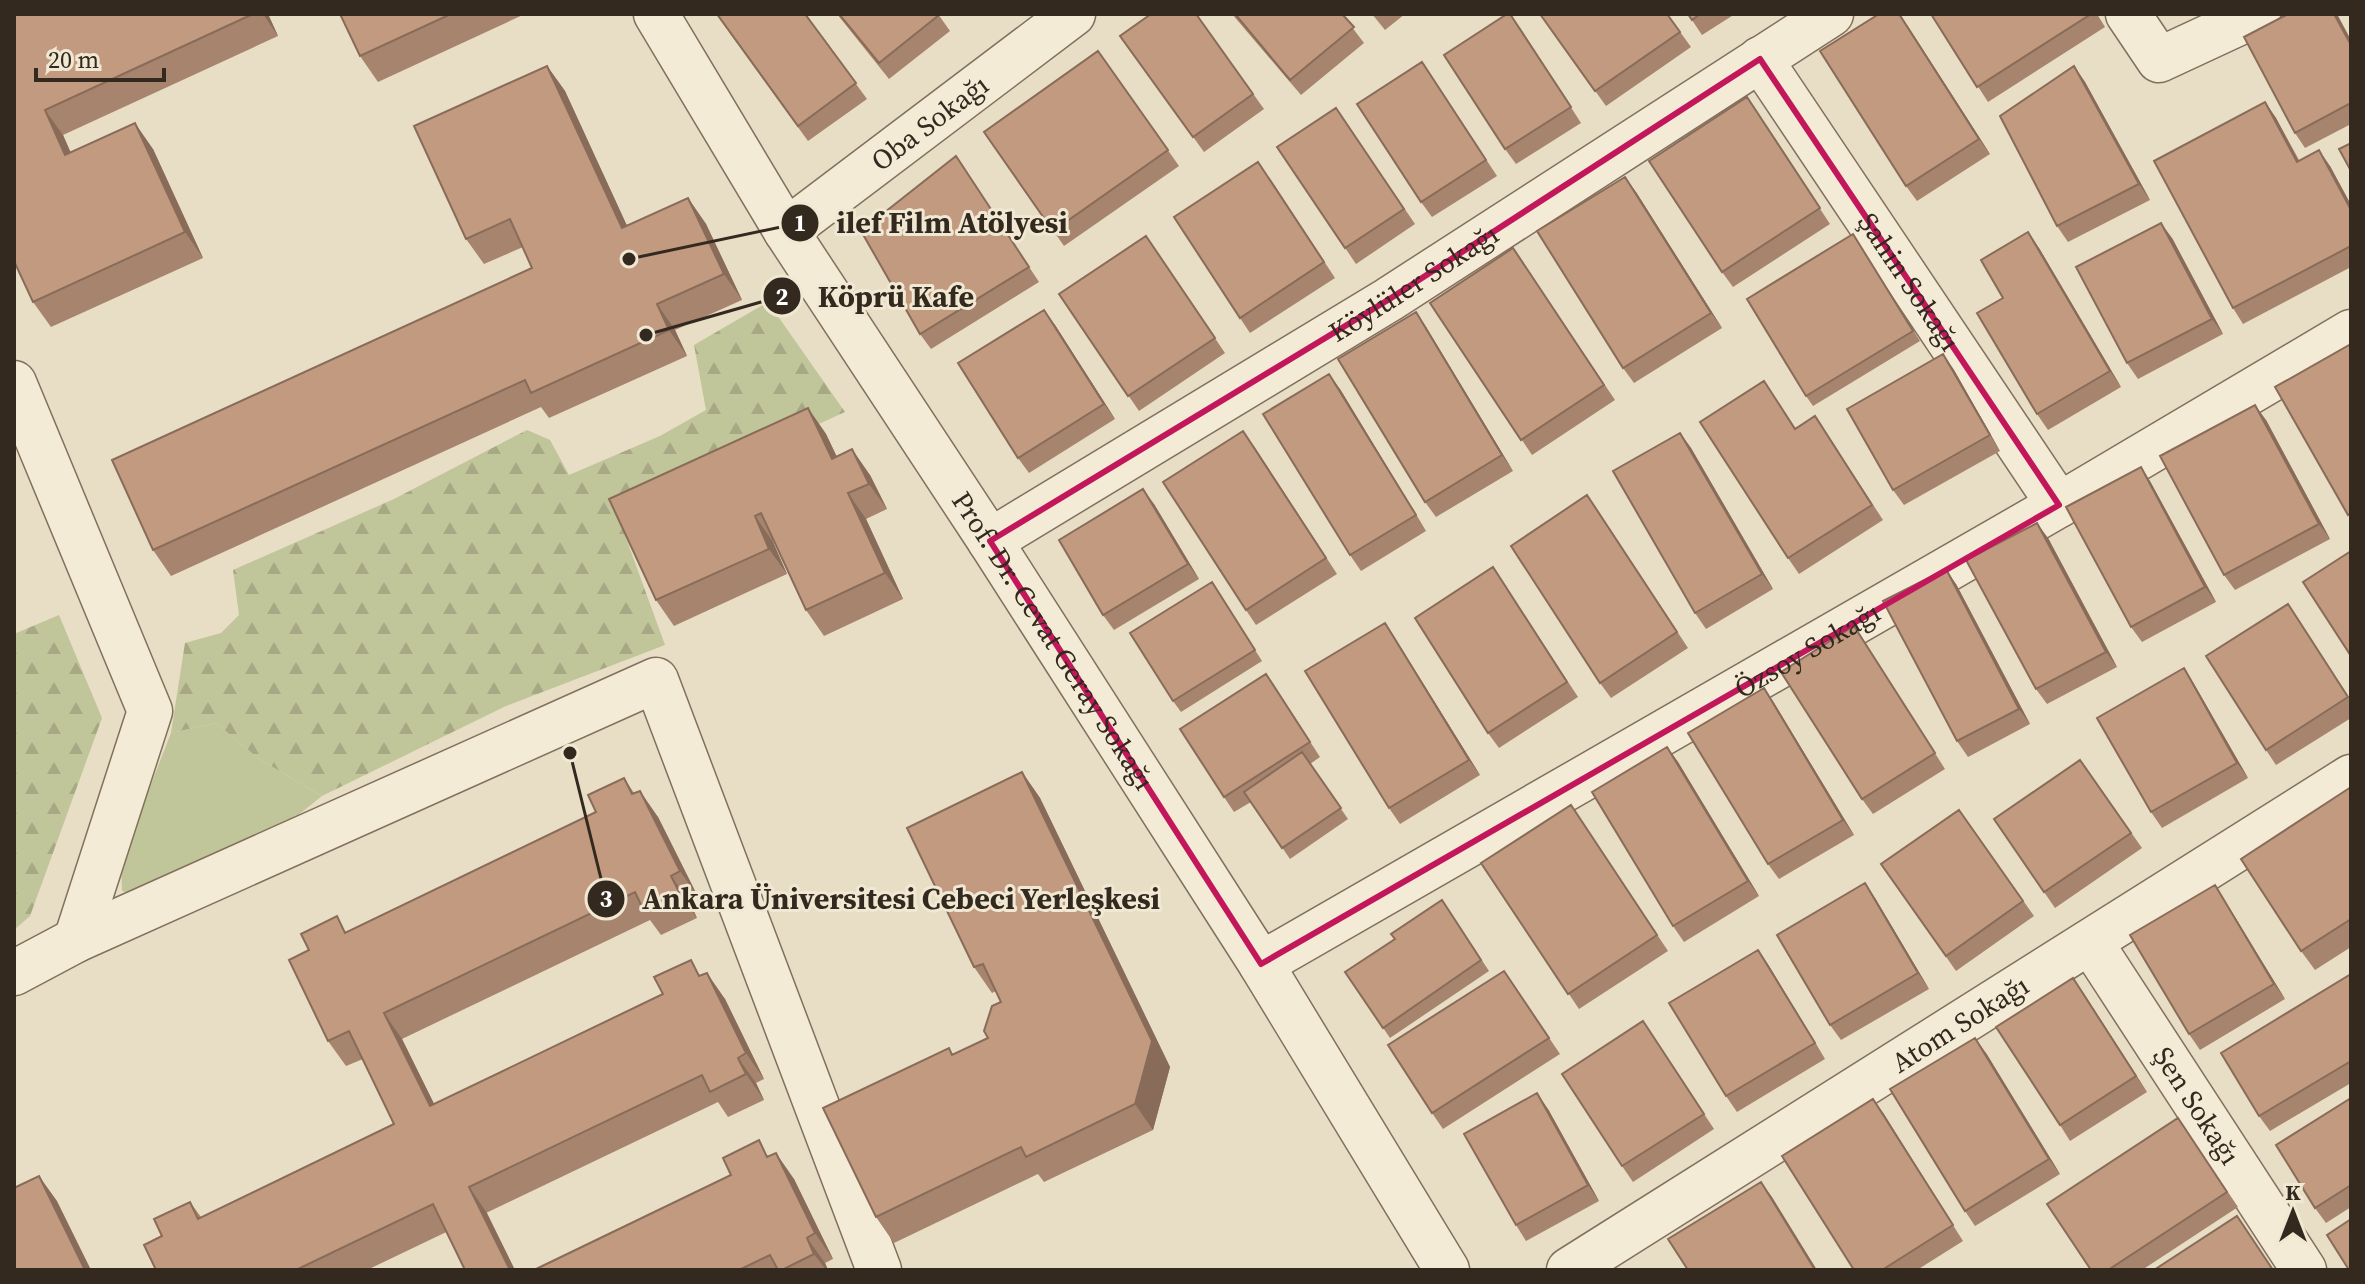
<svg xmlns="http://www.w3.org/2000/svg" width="2365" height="1284" font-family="'Source Serif 4',serif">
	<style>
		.grass { fill: #c1c59a }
		.forest { fill: url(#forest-firs) }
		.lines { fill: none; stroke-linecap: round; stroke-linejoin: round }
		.street-casing { stroke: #81705d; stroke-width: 47 }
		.street { stroke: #f4ebd7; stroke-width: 44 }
		.wall { fill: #a7846d }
		.shaded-wall { fill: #886c59 }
		.building { fill: #c29a7f; stroke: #886c59; stroke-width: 2 }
		.marked { fill: none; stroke: #c2185b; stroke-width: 6; stroke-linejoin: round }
		.labels { text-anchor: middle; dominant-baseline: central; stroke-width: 6; stroke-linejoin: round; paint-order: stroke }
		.street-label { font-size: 28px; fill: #33291f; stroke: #f1e8d3 }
		.leader { fill: none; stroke: #33291f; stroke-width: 3 }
		.callout-dot { fill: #33291f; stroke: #f1e8d3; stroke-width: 3 }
		.mark-label { font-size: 24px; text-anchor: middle; font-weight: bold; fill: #fff }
		.callout-label { font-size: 30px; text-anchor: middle; font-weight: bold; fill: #33291f; stroke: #f1e8d3; stroke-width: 6; stroke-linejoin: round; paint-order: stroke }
	</style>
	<defs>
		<pattern id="forest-firs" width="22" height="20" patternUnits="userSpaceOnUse" patternTransform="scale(2)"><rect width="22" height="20" fill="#c1c59a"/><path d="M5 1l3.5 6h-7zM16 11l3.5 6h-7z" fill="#a6a984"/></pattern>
	</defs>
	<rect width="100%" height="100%" fill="#e8ddc5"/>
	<!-- grass -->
	<path class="grass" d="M216 723 259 759 322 796 297 816 138 895 122 891 121 861 171 733Z"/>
	<!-- forest -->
	<path class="forest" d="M768 302 845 412 618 516 665 645 506 706 322 796 259 759 216 723 171 733 185 643 221 633 239 615 233 570 394 499 527 430 550 440 569 475 660 436 706 410 694 345Z
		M59 615 102 718 30 916 14 930V634Z"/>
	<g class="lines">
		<!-- street casing -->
		<g class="street-casing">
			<g id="street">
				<path id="s1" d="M656 14 786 231 990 541 1261 964 1447 1270"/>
				<path d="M2128 14 2159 60 2258 14"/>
				<path id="s2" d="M1760 59 2059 505"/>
				<path id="s3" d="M786 231 1073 14"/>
				<path d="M14 383 150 711 76 940"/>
				<path id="s4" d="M990 541 1388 300 1831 14"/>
				<path id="s5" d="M2091 943 2304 1270"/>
				<path id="s6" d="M1261 964 2059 505 2351 332"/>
				<path d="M14 973 76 940 656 680 879 1270"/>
				<path id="s7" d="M1569 1270 2351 777"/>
			</g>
		</g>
		<!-- street -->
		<use href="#street" class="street"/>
	</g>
	<!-- wall -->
	<path class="wall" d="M14 14H268L278 36 63 135 70 152 153 149 203 258 51 327 33 302Z
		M340 14H525L378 82 360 56Z
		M716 14H805L867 99 808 141Z
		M837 14H938L950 31 889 79Z
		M1196 14 1264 109 1204 152 1120 36Z
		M1232 14H1342L1364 43 1301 95Z
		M1372 14H1405L1385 30Z
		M1540 14H1667L1691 47 1606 106Z
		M1688 14H1735L1702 35Z
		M1900 14 1990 154 1917 201 1906 186Z
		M1931 14H2097L2105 27 1988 102Z
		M1520 28 1581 123 1516 164 1505 149Z
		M2351 40V124L2305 148 2295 133Z
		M1098 51 1179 166 1064 246 984 132Z
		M1422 62 1497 176 1432 217 1421 202Z
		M547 66 565 91 627 226 688 198 706 224 742 300 675 330 687 356 549 418 541 407 171 576 153 550 532 268 523 247 484 264 466 239Z
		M2074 66 2085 82 2150 200 2068 242 2057 226Z
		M1747 97 1830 224 1733 287 1722 272Z
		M2265 102 2276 118 2299 160 2330 166 2351 205V267L2243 324 2233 308Z
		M1336 108 1415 224 1356 264 1277 147Z
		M956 156 1039 282 931 349 920 334Z
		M1269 177 1335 278 1250 333 1240 318Z
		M1636 192 1722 328 1634 383 1623 368Z
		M1853 234 1920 341 1813 406 1806 396Z
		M1146 236 1225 353 1139 411 1059 294Z
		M2172 238 2223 334 2138 379 2127 363Z
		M1513 248 1615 400 1532 455 1430 303Z
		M2039 248 2121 387 2048 430 2037 414 2003 298Z
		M1416 312 1426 327 1513 471 1436 517 1425 502Z
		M1055 325 1115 419 1029 473 1018 458Z
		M1943 354 1954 370 2000 451 1904 505 1893 490Z
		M1764 381 1796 429 1815 416 1883 520 1799 574 1788 558Z
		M1340 389 1426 531 1361 571 1350 555Z
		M808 408 826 434 837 457 870 475 887 509 866 519 903 599 824 636 806 610 774 541 773 542 787 574 674 626 656 600Z
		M2266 420 2330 539 2235 590 2224 575Z
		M1680 433 1691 448 1773 589 1706 629 1695 613Z
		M1254 446 1337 574 1256 625 1246 610Z
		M2141 467 2151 483 2216 602 2142 642 2131 627Z
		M1154 504 1199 579 1114 630 1103 615Z
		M1598 511 1688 648 1611 698 1600 683Z
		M2048 538 2117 667 2047 704 2036 689Z
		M1493 567 1578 697 1499 748 1488 733Z
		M1212 582 1262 661 1181 712 1173 701Z
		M1956 584 2030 724 1968 757 1957 741Z
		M2299 620 2351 701V718L2276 765 2266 750Z
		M1385 623 1480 775 1400 824 1389 808Z
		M1864 641 1945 769 1873 814 1862 799Z
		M2184 668 2194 684 2248 778 2162 828 2151 812Z
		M1764 688 1774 703 1854 835 1779 879 1768 864Z
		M1276 689 1320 757 1310 764 1348 819 1290 859 1251 802 1234 812 1224 797Z
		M1667 747 1678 762 1759 896 1684 942 1673 926Z
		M2080 760 2142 848 2055 908 1994 819Z
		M1022 772 1040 798 1170 1067 1153 1130 1044 1182 1038 1174 894 1243 876 1217 953 1054 988 1038 1001 1002 996 991 992 993 974 967Z
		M624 778 634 793 658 817 698 897 689 901 697 918 661 935 650 920 402 1039 434 1104 702 975 725 999 764 1079 756 1083 764 1100 728 1117 718 1102 367 1270H156L162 1236 190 1202 201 1217 394 1124 363 1059 346 1066 328 1041 596 812Z
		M2351 787V947L2315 970 2301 951Z
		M1571 805 1668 951 1579 1009 1481 863Z
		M1959 810 2034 916 1956 971 1881 864Z
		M2215 885 2225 901 2285 999 2200 1050 2189 1034Z
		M1875 898 1929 989 1841 1040 1830 1025Z
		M1442 900 1489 971 1390 1038 1345 972 1395 939Z
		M1758 950 1769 966 1825 1059 1737 1112 1726 1096Z
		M1504 971 1560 1054 1443 1129 1432 1113Z
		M2351 974V1083L2270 1131 2259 1116Z
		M2084 994 2147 1092 2070 1141 2060 1125Z
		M1643 1021 1714 1129 1633 1182 1622 1166Z
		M1986 1053 2060 1174 1975 1226 1965 1211Z
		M2351 1098V1207L2326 1223 2315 1208Z
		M1873 1099 1963 1241 1917 1270H1854Z
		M1548 1109 1599 1201 1526 1241 1516 1225Z
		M2178 1118 2238 1207 2142 1270H2091Z
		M770 1156 794 1179 833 1259 825 1263 828 1270H534Z"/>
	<!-- shaded-wall -->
	<path class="shaded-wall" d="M263 14H268L278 36Z
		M1900 14 1990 154 1979 139Z
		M2334 14H2337L2351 40V45Z
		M547 66 565 91 640 254 622 228Z
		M2074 66 2085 82 2150 200 2139 184Z
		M2265 102 2276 118 2307 177 2297 162Z
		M45 110 63 135 83 180 65 155Z
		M135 123 153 149 203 258 185 232Z
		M2319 150 2330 166 2351 205V210Z
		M1625 177 1636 192 1722 328 1711 313Z
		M688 198 706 224 742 300 724 274Z
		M2161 223 2172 238 2223 334 2212 319Z
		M2028 232 2039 248 2121 387 2110 371Z
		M657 304 675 330 687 356 669 330Z
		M1044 310 1055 325 1115 419 1104 404Z
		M1416 312 1426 327 1513 471 1502 455Z
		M1943 354 1954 370 2000 451 1990 435Z
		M1329 374 1340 389 1426 531 1416 515Z
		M2255 405 2266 420 2330 539 2319 524Z
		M808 408 826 434 850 485 832 459Z
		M1680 433 1691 448 1773 589 1762 574Z
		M852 449 870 475 887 509 869 484Z
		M2141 467 2151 483 2216 602 2205 587Z
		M1143 489 1154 504 1199 579 1188 564Z
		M848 493 866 519 903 599 885 573Z
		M755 516 773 542 787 574 769 549Z
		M2037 523 2048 538 2117 667 2106 652Z
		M1946 569 1956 584 2030 724 2019 709Z
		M1385 623 1395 638 1480 775 1469 760Z
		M2184 668 2194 684 2248 778 2237 763Z
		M1764 688 1774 703 1854 835 1843 820Z
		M1667 747 1678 762 1759 896 1748 881Z
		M1022 772 1040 798 1170 1067 1153 1130 1135 1104Z
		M640 791 658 817 698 897 680 871Z
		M671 876 689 901 697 918 679 892Z
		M1865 883 1875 898 1929 989 1918 973Z
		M2215 885 2225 901 2285 999 2274 984Z
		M1758 950 1769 966 1825 1059 1815 1043Z
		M707 973 725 999 764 1079 746 1053Z
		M2073 978 2084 994 2147 1092 2136 1076Z
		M384 1013 402 1039 448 1132 430 1106Z
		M1975 1038 1986 1053 2060 1174 2049 1159Z
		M738 1058 756 1083 764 1100 746 1074Z
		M1537 1093 1548 1109 1599 1201 1588 1185Z
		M1873 1099 1884 1114 1963 1241 1953 1225Z
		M776 1153 794 1179 833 1259 815 1233Z
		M39 1176 57 1201 91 1270H85Z
		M1761 1182 1772 1197 1817 1270H1815Z
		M469 1187 487 1213 515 1270H510Z
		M807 1238 825 1263 828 1270H826L814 1254Z"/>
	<!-- building -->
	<path class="building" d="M14 14H253L45 110 65 155 135 123 185 232 33 302 14 261Z
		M340 14H451L360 56Z
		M717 14H805L856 83 798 126Z
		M839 14H938L939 15 879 63Z
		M1151 14H1196L1253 94 1193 137 1120 36Z
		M1235 14H1342L1354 27 1290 80Z
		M1507 14H1510L1571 107 1505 149 1444 55Z
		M1540 14H1667L1680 32 1595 91Z
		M1688 14H1700L1692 20Z
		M1879 14H1899L1979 139 1906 186 1820 51Z
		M1931 14H2091L1977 87Z
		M2288 14H2334L2351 45V103L2295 133 2244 37Z
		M1098 51 1168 150 1053 231 984 132Z
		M1422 62 1486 160 1421 202 1357 104Z
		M547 66 622 228 688 198 724 274 657 304 669 330 531 393 525 380 153 550 112 460 532 268 510 219 466 239 414 126Z
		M2074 66 2139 184 2057 226 2000 116Z
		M1747 97 1820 208 1722 272 1649 161Z
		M2265 102 2297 162 2319 150 2351 210V246L2233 308 2154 161Z
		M1336 108 1404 209 1345 248 1277 147Z
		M2351 143V171L2339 149Z
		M956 156 1029 267 920 334 861 231Z
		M1258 162 1324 262 1240 318 1174 217Z
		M1625 177 1711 313 1623 368 1537 231Z
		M2161 223 2212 319 2127 363 2076 267Z
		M2028 232 2110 371 2037 414 1977 313 2003 298 1981 260Z
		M1853 234 1913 331 1806 396 1747 299Z
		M1146 236 1215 338 1128 396 1059 294Z
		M1513 248 1604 385 1521 440 1430 303Z
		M1044 310 1104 404 1018 458 958 363Z
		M1416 312 1502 455 1425 502 1338 359Z
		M2351 344V513L2348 515 2275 387Z
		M1943 354 1990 435 1893 490 1847 409Z
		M1329 374 1416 515 1350 555 1263 414Z
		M1764 381 1795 429 1815 416 1872 505 1788 558 1700 422Z
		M2255 405 2319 524 2224 575 2160 456Z
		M808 408 832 459 852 449 869 484 848 493 885 573 806 610 761 513 755 516 769 549 656 600 609 499Z
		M1243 431 1326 558 1246 610 1163 482Z
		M1680 433 1762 574 1695 613 1613 471Z
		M2141 467 2205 587 2131 627 2066 507Z
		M1143 489 1188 564 1103 615 1059 540Z
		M1587 495 1677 632 1600 683 1511 546Z
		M2037 523 2106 652 2036 689 1966 560Z
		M2351 551V656L2303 582Z
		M1493 567 1567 682 1488 733 1415 618Z
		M1946 569 2019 709 1957 741 1883 601Z
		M1212 582 1255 650 1173 701 1130 633Z
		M2288 604 2348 697 2266 750 2206 656Z
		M1385 623 1469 760 1389 808 1305 671Z
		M1854 626 1935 753 1862 799 1781 672Z
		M2184 668 2237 763 2151 812 2097 718Z
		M1266 674 1310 742 1224 797 1180 729Z
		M1764 688 1843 820 1768 864 1688 733Z
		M1667 747 1748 881 1673 926 1592 792Z
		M1302 752 1341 808 1282 848 1244 792Z
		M2080 760 2131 833 2044 892 1994 819Z
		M1022 772 1152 1041 1135 1104 1026 1157 1021 1147 876 1217 823 1108 949 1048 952 1055 988 1038 984 1031 992 1006 1001 1002 983 964 974 967 907 828Z
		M624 778 632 794 640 791 680 871 671 876 679 892 643 909 635 892 384 1013 430 1106 663 994 654 977 691 960 699 976 707 973 746 1053 738 1058 746 1074 710 1092 702 1075 469 1187 510 1270H465L433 1204 296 1270H156L144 1245 162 1236 154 1219 190 1202 198 1219 394 1124 349 1031 328 1041 289 960 309 950 301 934 337 916 345 933 596 812 588 795Z
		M2351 787V919L2301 951 2241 859Z
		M1571 805 1657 935 1568 994 1481 863Z
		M1959 810 2023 901 1946 956 1881 864Z
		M1865 883 1918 973 1830 1025 1777 935Z
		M2215 885 2274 984 2189 1034 2130 935Z
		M1442 900 1481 960 1383 1028 1345 972 1395 939 1391 934Z
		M1758 950 1815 1043 1726 1096 1669 1003Z
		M1504 971 1549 1038 1432 1113 1388 1045Z
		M2351 974V1061L2259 1116 2221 1053Z
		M2073 978 2136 1076 2060 1125 1996 1027Z
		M1643 1021 1704 1114 1622 1166 1562 1074Z
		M1975 1038 2049 1159 1965 1211 1890 1089Z
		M1537 1093 1588 1185 1516 1225 1464 1134Z
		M2351 1098V1185L2315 1208 2276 1145Z
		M1873 1099 1953 1225 1882 1270H1854L1782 1156Z
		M2178 1118 2227 1192 2108 1270H2091L2047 1204Z
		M759 1140 767 1157 776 1153 815 1233 807 1238 814 1254 782 1270H778L770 1255 739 1270H534L731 1175 723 1158Z
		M39 1176 85 1270H14V1188Z
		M1761 1182 1815 1270H1688L1668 1239Z
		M2237 1216 2273 1270H2154Z
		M2351 1219V1270H2349L2327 1235Z"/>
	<!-- marked area -->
	<path class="marked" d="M1760 59 2059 505 1261 964 990 541 1388 300Z"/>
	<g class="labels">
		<!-- street labels -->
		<g class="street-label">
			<text stroke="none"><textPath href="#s3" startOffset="180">Oba Sokağı</textPath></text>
			<text stroke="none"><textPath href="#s4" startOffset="496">Köylüler Sokağı</textPath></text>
			<text stroke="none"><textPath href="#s2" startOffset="268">Şahin Sokağı</textPath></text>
			<text stroke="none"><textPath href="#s1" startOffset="742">Prof. Dr. Cevat Geray Sokağı</textPath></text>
			<text stroke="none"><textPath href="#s6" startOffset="630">Özsoy Sokağı</textPath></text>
			<text stroke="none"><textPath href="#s7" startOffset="462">Atom Sokağı</textPath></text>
			<text stroke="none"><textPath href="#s5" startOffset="194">Şen Sokağı</textPath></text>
		</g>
	</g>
	<!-- callouts -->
	<path class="leader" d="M629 259L800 223M646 335L782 296M570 753L606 899"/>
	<g class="callout-dot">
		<circle cx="629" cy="259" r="8"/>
		<circle cx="646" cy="335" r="8"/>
		<circle cx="570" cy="753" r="8"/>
		<circle cx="800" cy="223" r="20"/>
		<circle cx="782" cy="296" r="20"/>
		<circle cx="606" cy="899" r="20"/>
	</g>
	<g class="mark-label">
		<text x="800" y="231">1</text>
		<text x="782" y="305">2</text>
		<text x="606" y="907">3</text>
	</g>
	<g class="callout-label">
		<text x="952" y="233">ilef Film Atölyesi</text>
		<text x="896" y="307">Köprü Kafe</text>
		<text x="901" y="909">Ankara Üniversitesi Cebeci Yerleşkesi</text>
	</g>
	<!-- border -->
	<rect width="2365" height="1284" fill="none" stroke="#33291f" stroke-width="32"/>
	<!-- north arrow -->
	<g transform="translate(2293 1212)" stroke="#f1e8d3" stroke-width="6" paint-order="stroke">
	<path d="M0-6L14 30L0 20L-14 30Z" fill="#33291f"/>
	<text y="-12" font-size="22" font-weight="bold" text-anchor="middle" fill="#33291f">K</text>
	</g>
	<!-- scale -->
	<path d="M36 68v12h128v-12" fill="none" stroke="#33291f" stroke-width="4"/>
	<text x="48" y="68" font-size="24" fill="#33291f" stroke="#f1e8d3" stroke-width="6" paint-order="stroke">20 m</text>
</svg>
